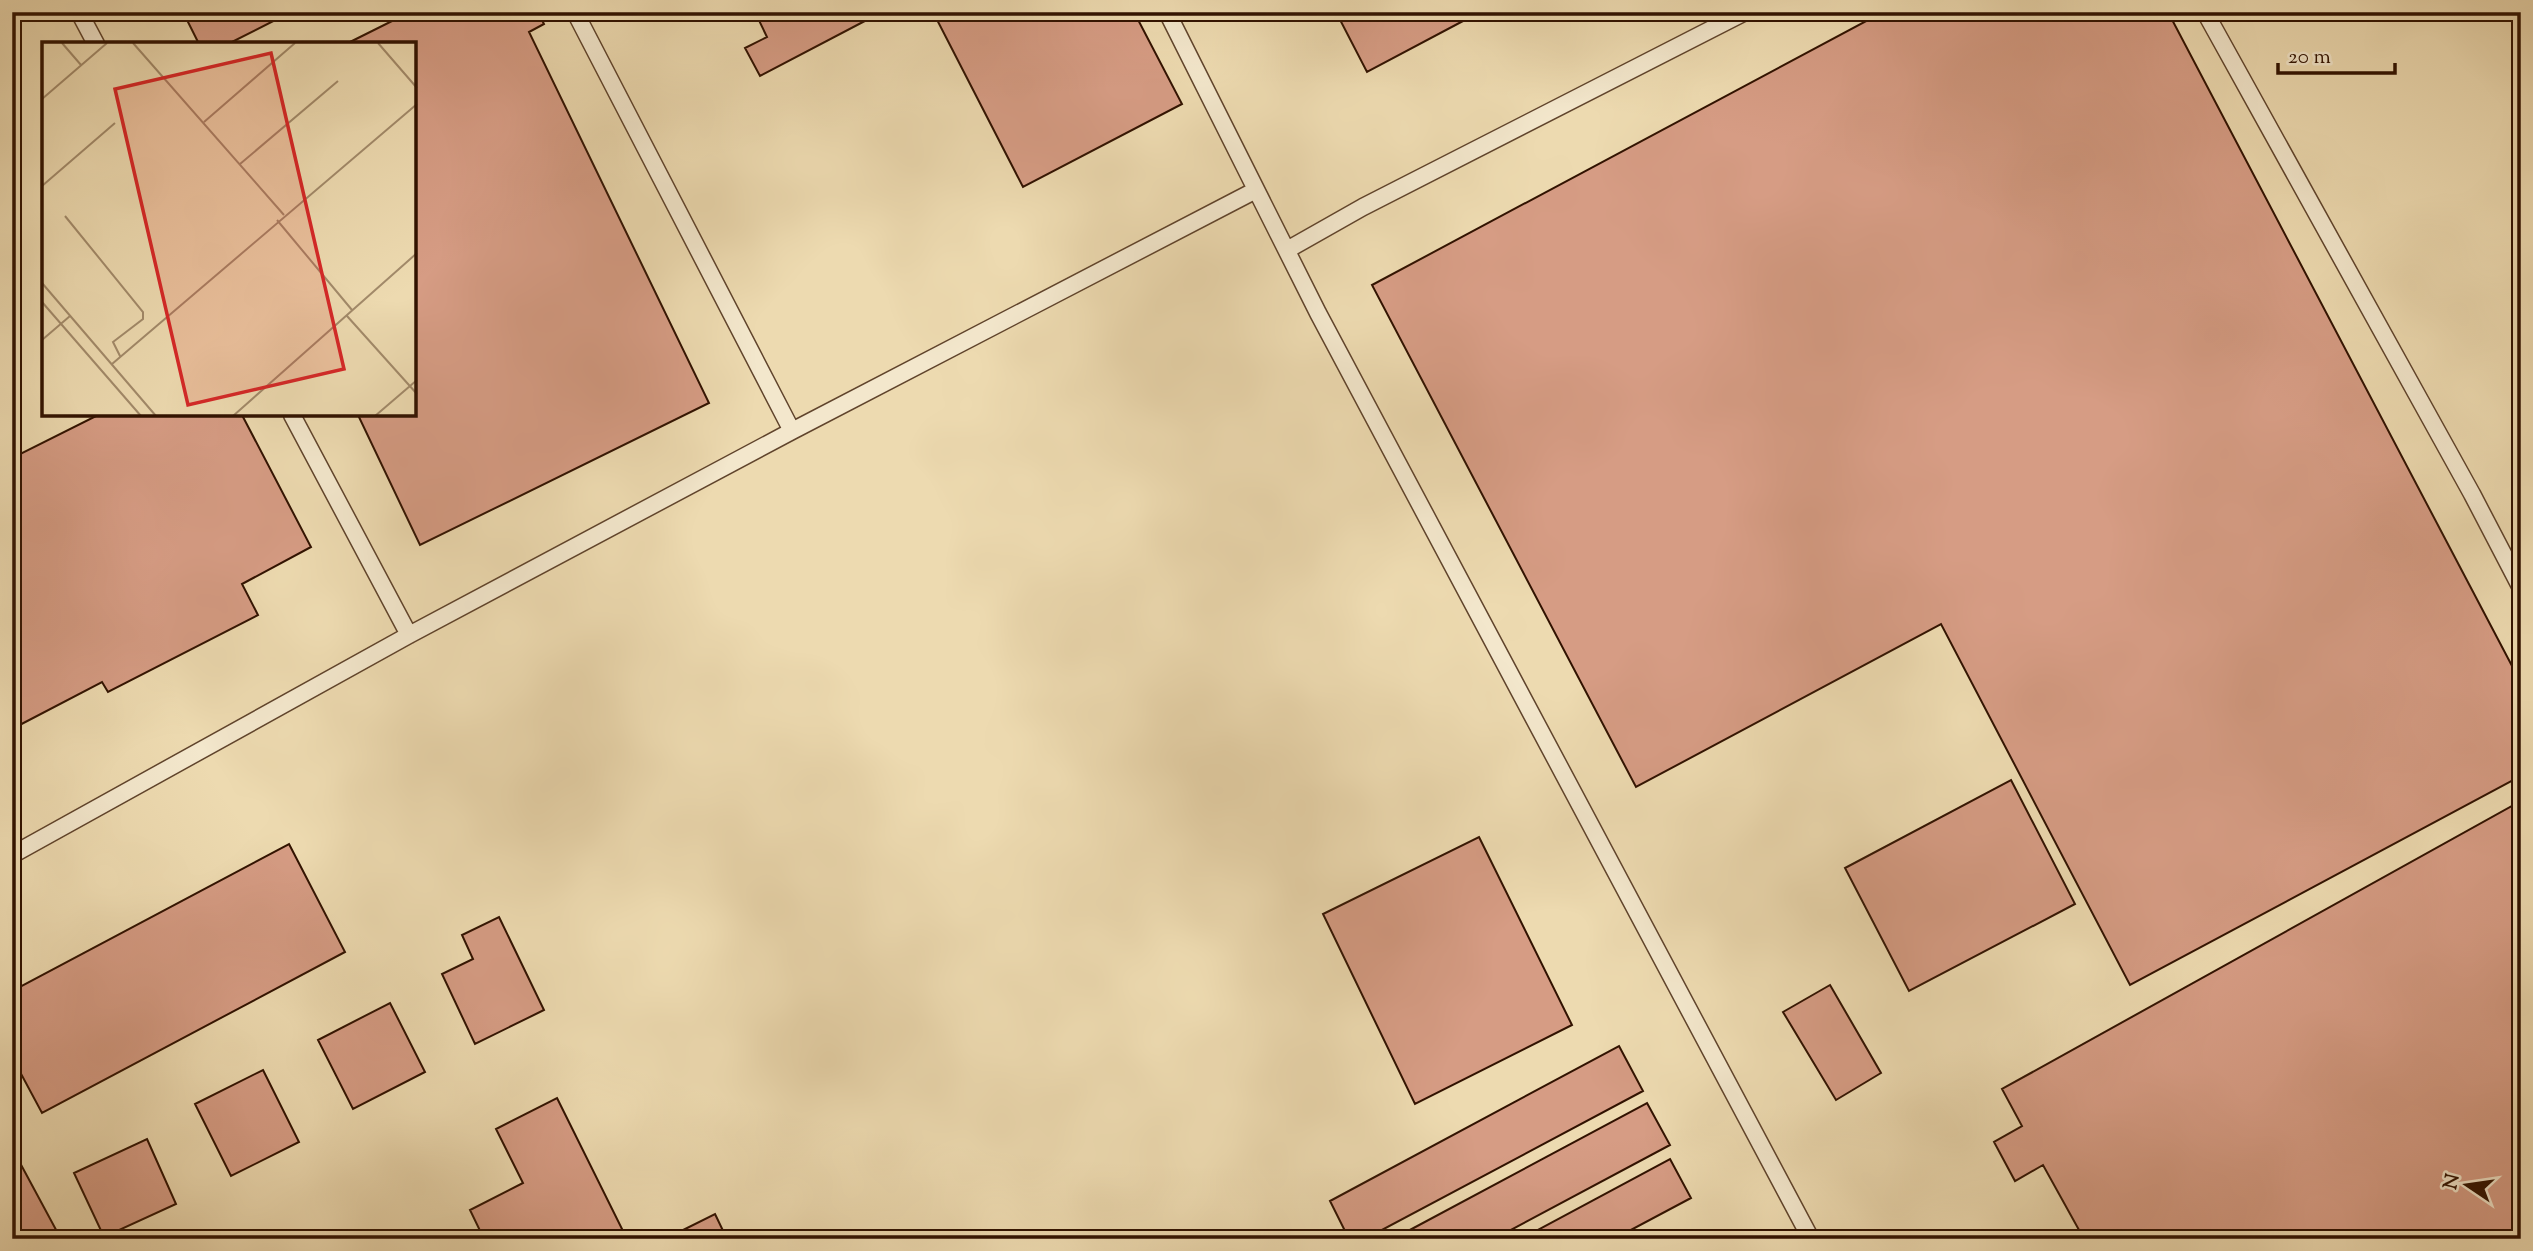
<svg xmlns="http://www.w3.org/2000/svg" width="2533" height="1251" font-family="'Sorts Mill Goudy',serif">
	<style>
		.building { fill: #d69c84; stroke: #311200; stroke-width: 2 }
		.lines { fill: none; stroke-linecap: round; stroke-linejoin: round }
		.service-casing { stroke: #60442c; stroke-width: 19 }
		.service { stroke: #f3e7cc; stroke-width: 16 }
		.inset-road { fill: none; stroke: #a28a6a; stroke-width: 2 }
		.view { fill: #d62828; fill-opacity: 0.15; stroke: #d62828; stroke-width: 3.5 }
		.inset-edge { fill: none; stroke: #311200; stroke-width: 3.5 }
	</style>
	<rect width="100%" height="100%" fill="#eddab0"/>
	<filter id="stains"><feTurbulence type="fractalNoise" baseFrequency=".00286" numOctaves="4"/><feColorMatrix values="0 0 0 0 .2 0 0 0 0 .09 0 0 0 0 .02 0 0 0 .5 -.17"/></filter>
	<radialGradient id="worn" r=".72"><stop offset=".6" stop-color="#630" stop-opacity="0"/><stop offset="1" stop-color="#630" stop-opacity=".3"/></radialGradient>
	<!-- building -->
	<path class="building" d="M183 12H291L228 44H199Z
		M410 12H538L544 24 529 32 709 403 420 545 358 415H415V44H346Z
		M755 12H882L760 76 745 48 767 37Z
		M933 12H1134L1182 104 1023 187Z
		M1336 12H1480L1367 72Z
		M1883 12H2168L2521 683V776L2130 985 1941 624 1636 787 1372 285Z
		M98 415H242L311 547 242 584 258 615 108 692 102 682 12 729V458Z
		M2011 780 2075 904 1909 991 1845 868Z
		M2521 801V1239H2084L2043 1165 2015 1181 1994 1142 2022 1126 2002 1089Z
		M1479 837 1572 1025 1415 1104 1323 914Z
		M289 844 345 952 42 1113 12 1057V991Z
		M499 917 544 1010 475 1044 442 974 473 959 462 935Z
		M1830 985 1881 1073 1836 1100 1783 1012Z
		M390 1003 425 1072 353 1109 318 1040Z
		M1619 1046 1643 1091 1365 1239H1349L1330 1201Z
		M263 1070 299 1142 231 1176 195 1104Z
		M557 1098 627 1239H484L470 1210 523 1183 496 1129Z
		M1647 1103 1670 1145 1494 1239H1393Z
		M147 1139 176 1204 104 1237 74 1173Z
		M12 1148 61 1239H12Z
		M1670 1159 1691 1198 1614 1239H1521Z
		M715 1214 727 1239H665Z"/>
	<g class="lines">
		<!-- service casing -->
		<g class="service-casing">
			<path id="service" d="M79 12 96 44
				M575 12 792 431
				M1167 12 1318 313 1811 1239
				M2205 12 2472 494 2521 588
				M1287 250 1363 207 1745 12
				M292 415 409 635
				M12 855 409 635 792 431 1256 190"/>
		</g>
		<!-- service -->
		<use href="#service" class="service"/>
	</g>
	<!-- overview -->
	<g transform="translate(42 42)">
		<rect width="374" height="374" fill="#eddab0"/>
		<path class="inset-road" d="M20 1 39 23M91 1 242 173M336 1 375 46M0 57 65 1M162 80 253 1M198 122 296 39M0 144 73 81M23 174 101 270V277L71 300 78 314M235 178 310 268M0 241 114 374M0 260 99 374M305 274 375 352M0 298 28 274M70 322 375 62M191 374 375 211M333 374 375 338"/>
		<path class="view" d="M229 11 302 327 146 363 73 47Z"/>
		<rect width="374" height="374" class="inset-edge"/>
	</g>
	<!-- margin -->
	<rect width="2533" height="1251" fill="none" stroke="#eddab0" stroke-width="42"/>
	<rect x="14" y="14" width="2505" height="1223" fill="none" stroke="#311200" stroke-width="3.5"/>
	<rect x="21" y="21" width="2491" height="1209" fill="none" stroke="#311200" stroke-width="2"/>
	<!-- north arrow -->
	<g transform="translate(2467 1185) rotate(283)" stroke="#f3e7cc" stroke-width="5" paint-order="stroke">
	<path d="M0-5L12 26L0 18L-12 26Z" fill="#311200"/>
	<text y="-10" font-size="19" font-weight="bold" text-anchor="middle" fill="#311200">N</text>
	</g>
	<!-- scale -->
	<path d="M2278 63v10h117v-10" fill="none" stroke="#311200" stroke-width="3.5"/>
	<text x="2288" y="63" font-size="21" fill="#311200" stroke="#f3e7cc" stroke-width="5" paint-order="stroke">20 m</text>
	<rect width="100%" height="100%" filter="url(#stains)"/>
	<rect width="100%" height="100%" fill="url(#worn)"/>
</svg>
